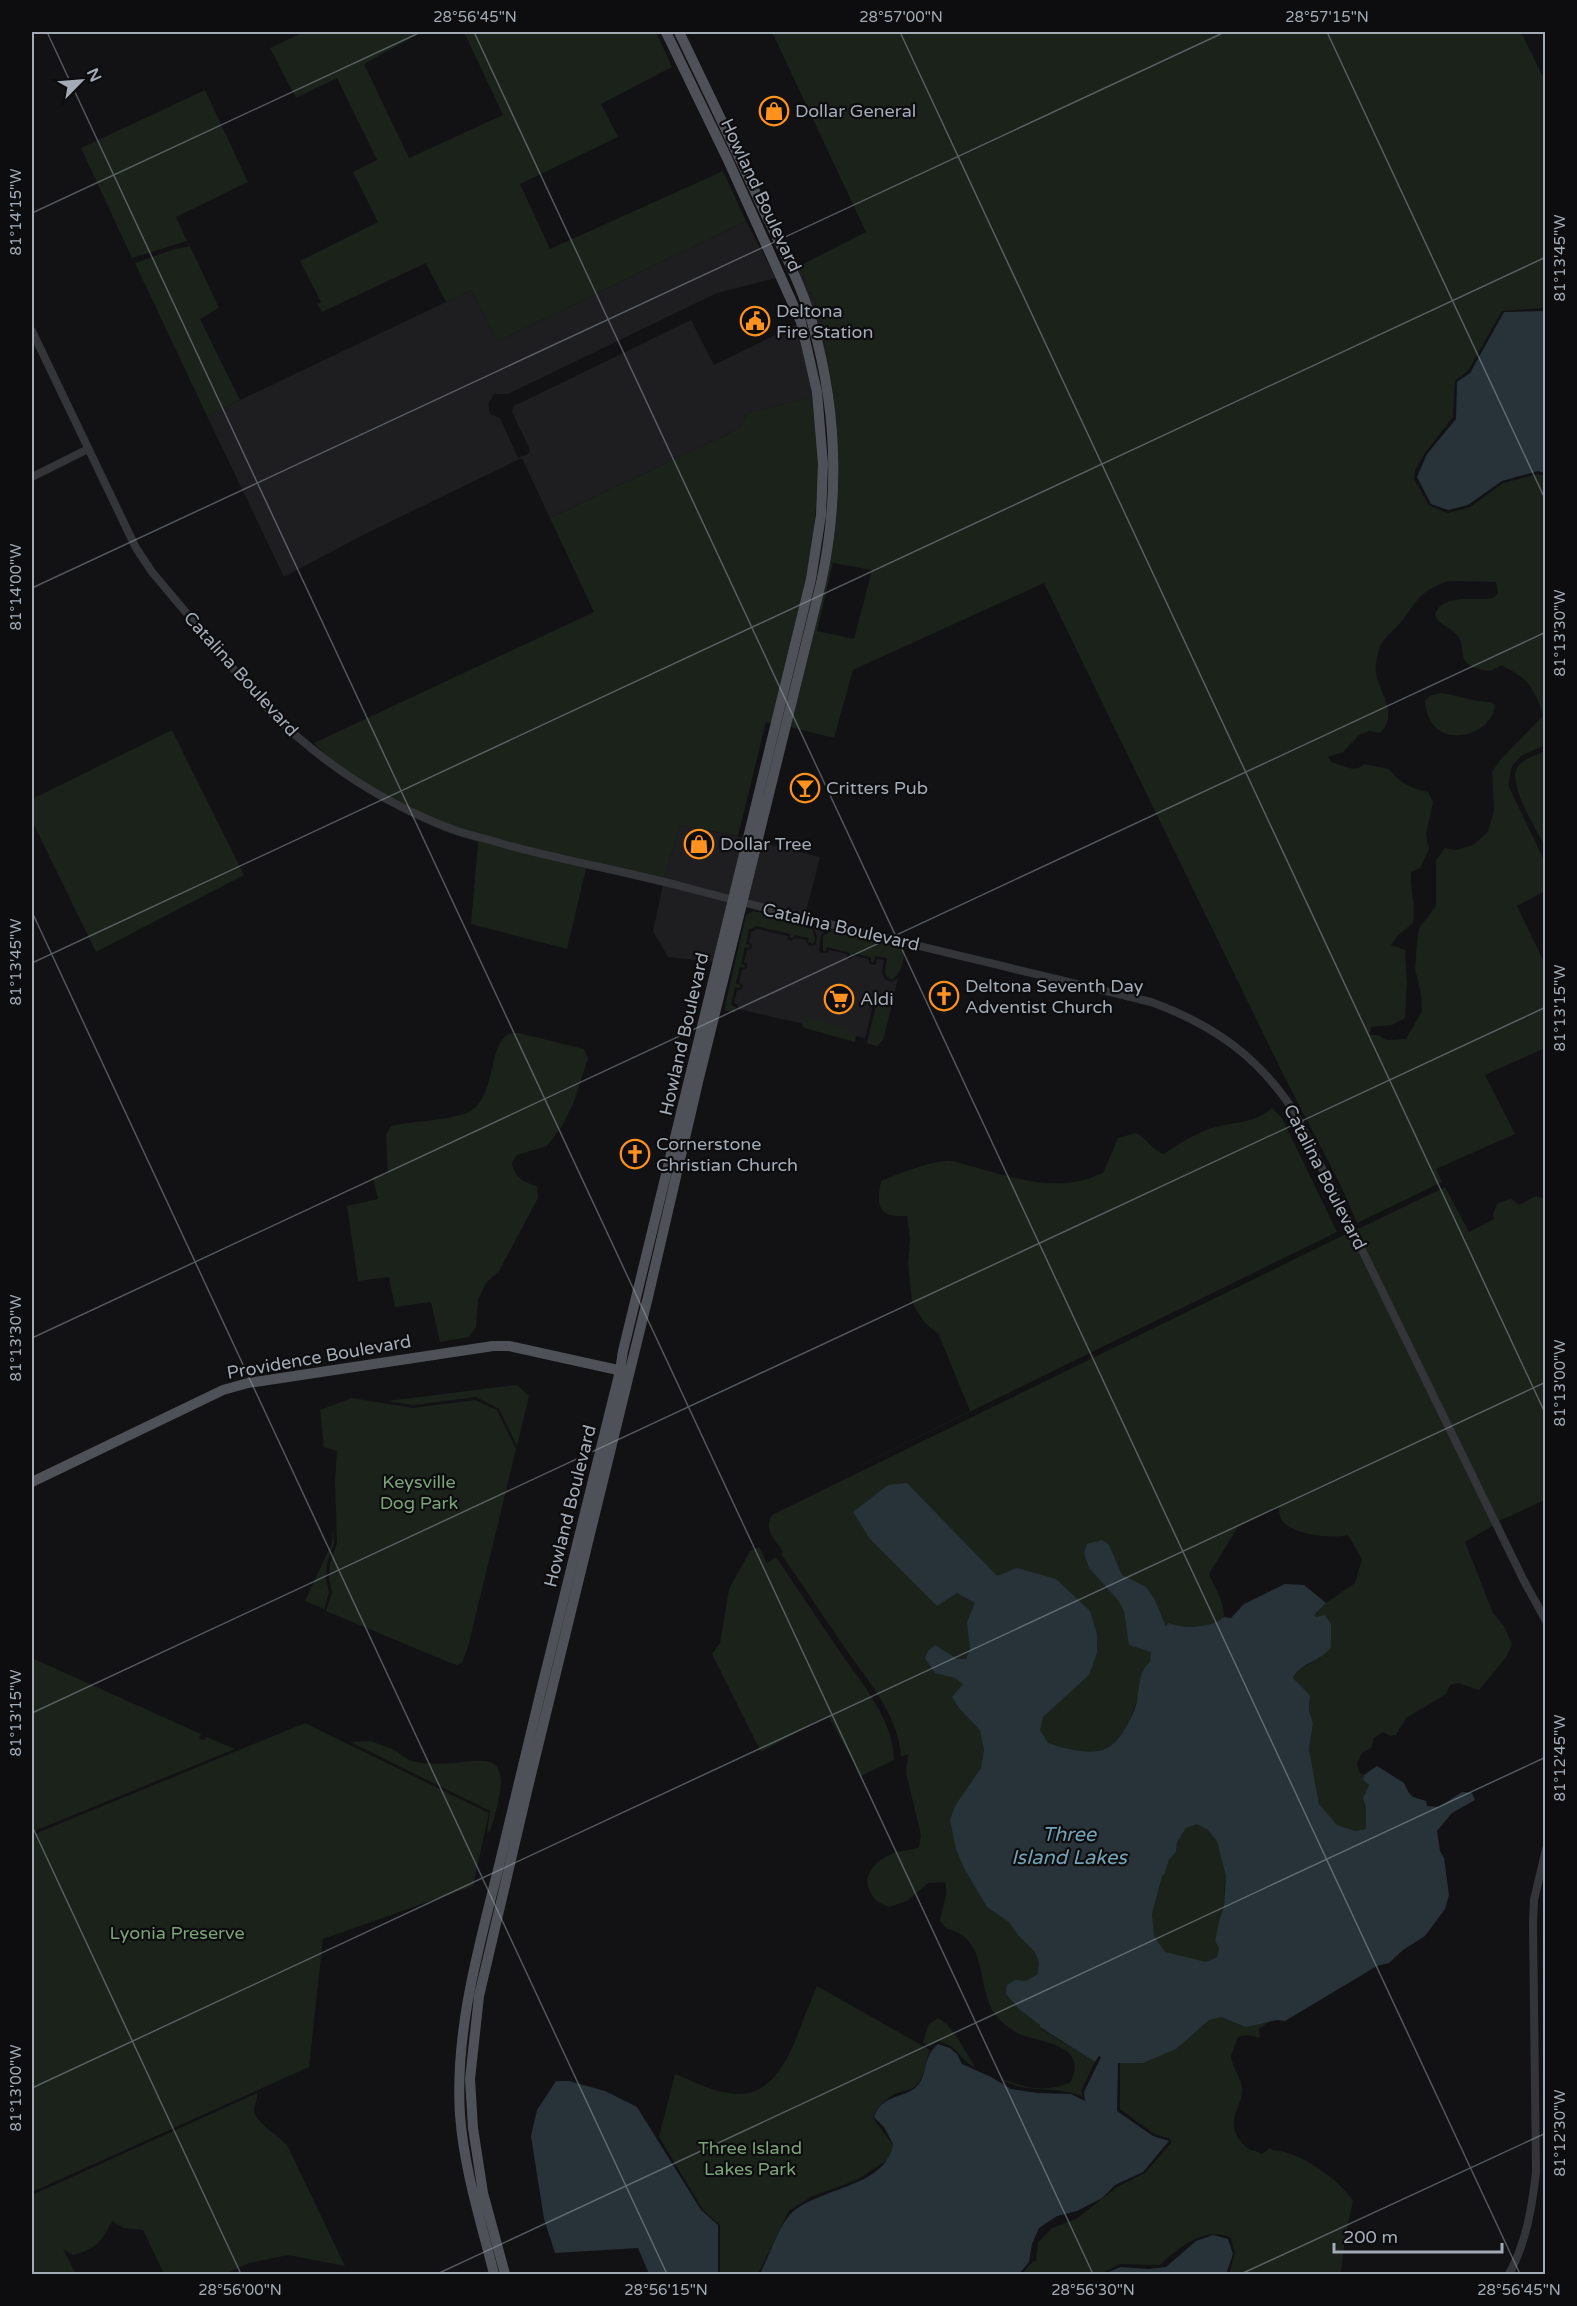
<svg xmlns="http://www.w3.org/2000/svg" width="1577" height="2306" font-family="'Varela Round',sans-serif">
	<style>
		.built { fill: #1e1e21 }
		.green { fill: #1a221a; fill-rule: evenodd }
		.water { fill: #273338; fill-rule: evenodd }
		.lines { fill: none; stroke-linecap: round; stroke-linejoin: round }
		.minor { stroke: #333539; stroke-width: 8 }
		.major { stroke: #4e5258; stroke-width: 10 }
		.ticks { fill: none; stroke: #a2abb6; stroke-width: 1.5; stroke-opacity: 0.45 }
		.labels { text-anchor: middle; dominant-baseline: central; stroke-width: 4.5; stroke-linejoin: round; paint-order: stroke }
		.poi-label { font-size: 18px; fill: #a2abb6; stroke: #0d0d0f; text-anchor: start }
		.street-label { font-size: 18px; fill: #a2abb6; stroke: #0d0d0f }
		.park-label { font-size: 18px; fill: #7ba377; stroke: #0d0d0f }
		.water-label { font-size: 20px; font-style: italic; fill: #75a1b5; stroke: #0d0d0f }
		.neatline { fill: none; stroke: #a2abb6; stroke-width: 2 }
		.ticks-label { font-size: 15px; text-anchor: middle; fill: #a2abb6 }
	</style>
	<rect width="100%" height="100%" fill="#121214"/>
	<!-- built -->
	<path class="built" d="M746 221 776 278 717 293 508 394H494L488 404 490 414 500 418 518 458 528 454 530 450 512 412 514 406 691 320 714 365 798 324 814 397 748 413 738 429 550 518 522 458 365 534 284 577 207 416 471 290 498 341Z
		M799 266 820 313 833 392 831 393 794 268Z
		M680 825 745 838 729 896 664 879Z
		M761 842 820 857 805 916 746 901Z
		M663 885 728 902 714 962 668 957 653 931Z
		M770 913 829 928 821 935 819 950 821 953H827L829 950 847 954V958L850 960 854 956 868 959 869 963 873 965 876 964 877 959 884 960 882 973 885 979 892 982 898 978 893 1000 887 990 875 997 865 1038 738 1009V1005L734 1003 737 990H741L743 986 739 982 742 970 747 968V964L744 962 747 950 751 949 752 945 749 942 751 932 757 929 788 936V939L791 941 795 938 806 940 809 946 816 945 817 936 813 926Z"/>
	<!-- green -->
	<path class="green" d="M304 32H413L415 36 364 64 409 158 503 115 464 32H656L672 67 601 104 618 137 520 184 550 249 723 171 746 221 498 341 471 290 446 302 426 263 322 312 317 304 321 302 300 261 378 222 353 172 377 160 337 78 296 98 270 48Z
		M772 32H1521L1545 81V308L1502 311 1468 371 1455 381 1453 417 1425 453 1415 470 1414 479 1429 505 1448 513 1470 507 1503 483 1538 474 1545 476V745L1521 756 1512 766 1508 785 1545 862V891L1517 906 1545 964V1048L1485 1075 1515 1134 1436 1169 1442 1182 1357 1223 1340 1184 1283 1074 1044 583 853 670 834 738 790 727 824 583 831 393 833 392 820 313 799 266 866 232ZM833 563 872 570 854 639 817 631ZM1448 581 1496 582 1498 594 1493 598C1476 601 1443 593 1435 614 1438 625 1448 626 1455 633 1471 648 1449 666 1490 671L1502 665C1507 669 1513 671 1518 675 1532 683 1539 701 1543 716L1501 759 1492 772 1494 811 1488 832 1473 845 1456 850 1445 848 1436 860V906L1419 928 1417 942 1415 969 1421 994 1422 1011 1406 1039 1387 1040 1378 1035H1370L1371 1027 1392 1025 1405 1018 1407 983 1405 950 1391 945 1398 935 1413 923C1416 905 1410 890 1411 872L1420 868 1429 849 1426 835 1433 802 1428 792C1411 789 1399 782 1389 769L1364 764C1355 774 1343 765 1331 762L1328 757 1343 752 1359 735 1369 731 1380 733C1399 714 1380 695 1376 673 1375 667 1377 657 1379 650 1383 636 1396 630 1404 618 1420 596 1422 591 1448 581Z
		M205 90 248 182 176 217 187 241 132 258 81 148Z
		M190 246 219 308 200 319 240 400 207 416 135 263 172 250Z
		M814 397 819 465 813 549 774 724 766 722 738 836 680 825 664 879C619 869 575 859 530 847 507 841 482 836 459 828 410 812 350 781 314 743L594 612 550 518 738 429 748 413Z
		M1441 693C1458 695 1474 702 1491 702L1495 705C1493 737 1429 755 1425 701L1429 696Z
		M172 730 244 875 96 952 32 821V799Z
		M1545 751V847C1537 830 1508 786 1517 768 1522 759 1537 755 1545 751Z
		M402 812 590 869H586L567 949 471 924 478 842 443 831Z
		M753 911 767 914 768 917 812 928 815 940 813 944 808 942 809 938 794 935 793 938H790V934L756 926 754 928 749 929 746 944 750 945 749 948 745 947 741 964 745 965 744 968 740 967 736 983 740 985V988L735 987 731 1005 736 1007 735 1013 724 1010 746 915Z
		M833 929 902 947C907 956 901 974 892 980L887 977 885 973 887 958 875 956 874 962H871V957L853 953 851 957H849L850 953 827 947 826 951H823V936Z
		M886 993 892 1004 883 1040 877 1046 867 1043 868 1038 878 998Z
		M804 1017 847 1028V1033L856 1035 855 1042 804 1028 802 1025Z
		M519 1033 584 1049 588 1059 574 1102 562 1126 547 1146 517 1155 512 1163C515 1178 523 1182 537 1186L538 1198 499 1271 486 1283 478 1300 476 1327 469 1337 440 1342 431 1302 395 1307 389 1277 358 1281 347 1206 378 1199 373 1177 388 1174 386 1135 391 1126C410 1121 459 1120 472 1110 495 1094 489 1048 506 1036 509 1033 515 1033 519 1033Z
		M1272 1108 1282 1118 1337 1232 790 1500 970 1411 939 1335 924 1322 912 1302 908 1264 910 1239 907 1216C878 1218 876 1206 881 1181 895 1175 936 1159 951 1161 960 1162 969 1166 978 1168 1020 1180 1061 1193 1103 1173L1118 1138 1136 1133C1148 1139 1152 1151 1164 1154 1176 1145 1195 1134 1209 1129 1232 1121 1253 1125 1272 1108Z
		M1445 1187 1469 1232 1494 1219 1493 1214 1498 1203 1511 1199 1519 1205 1536 1196 1545 1199V1500L1499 1521 1356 1230Z
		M1350 1232 1494 1525 1465 1542 1493 1613 1504 1626 1512 1644 1507 1656 1479 1690 1458 1683 1450 1685 1446 1694 1406 1718 1396 1735 1390 1736 1383 1732 1374 1738 1371 1748 1362 1753 1357 1763 1359 1772 1364 1775 1363 1780 1369 1785C1365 1807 1359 1797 1371 1820L1368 1829 1344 1835 1324 1816 1318 1800 1309 1749 1313 1723 1309 1710 1310 1695 1293 1678 1300 1669 1321 1657 1316 1617 1313 1616 1326 1603 1355 1583 1362 1559 1348 1535C1332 1539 1293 1535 1282 1521 1280 1517 1279 1510 1278 1507L1238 1527 1209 1574C1214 1587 1227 1605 1223 1619 1209 1627 1184 1629 1168 1624L1153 1654 1127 1728 1110 1749 1062 1763 970 1642 969 1655 957 1676 1046 1794 1040 2028 1095 2062 1081 2091 1083 2097C1054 2084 1028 2096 999 2078 1028 2088 1039 2093 1070 2083 1089 2046 1045 2043 1022 2035 1015 2033 1004 2024 999 2019 973 1990 992 1939 947 1929L940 1921C942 1906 949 1896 945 1882L928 1883 907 1901 889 1907C879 1903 873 1900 869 1889 862 1872 881 1857 896 1852 904 1850 911 1851 919 1847L921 1835 906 1773 908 1754 901 1757C899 1714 864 1676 841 1642 821 1613 801 1583 781 1554L783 1552C775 1540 763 1529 772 1515Z
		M517 1385 529 1396 517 1446 499 1409 476 1397 413 1405 387 1401Z
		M352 1398 413 1408 475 1400 497 1410 516 1449 469 1643 462 1663 457 1665 448 1662 326 1611 332 1593 329 1579 330 1563 337 1543 335 1482 337 1451 324 1447 320 1410Z
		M333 1526 334 1543 327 1563 326 1579 329 1593 324 1609 305 1601 332 1543Z
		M759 1547 767 1563 776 1557C796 1587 816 1616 836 1646 859 1680 893 1717 894 1760L861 1776 829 1717 814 1723 761 1752 712 1654 720 1643 729 1589 750 1551Z
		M32 1658 201 1734 199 1739 205 1740 206 1737 235 1749 32 1832Z
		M305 1723 489 1813 473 1886 323 1939 309 2067 32 2192V1835Z
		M370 1741C378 1744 385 1746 392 1749 399 1752 405 1759 412 1761 469 1775 525 1724 490 1831L487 1833 490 1811 350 1742Z
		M1186 1819 1217 1831 1230 1872 1225 1881 1224 1906 1219 1921 1215 1941 1221 1951 1220 1971 1159 1951 1145 1913 1154 1881 1164 1875 1169 1860 1176 1852V1834Z
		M817 1986 930 2050C926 2061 924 2081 913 2088 909 2091 904 2090 900 2092 889 2095 876 2107 873 2118L893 2145 889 2159 857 2180 811 2197 789 2211 758 2274H720V2225L703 2210 659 2137 675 2074C691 2080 707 2089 723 2092 769 2103 786 2064 800 2029 805 2015 811 2000 817 1986Z
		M1197 2011 1273 2019 1259 2029 1260 2038 1248 2035 1238 2037 1231 2056C1232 2067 1240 2076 1242 2086 1246 2105 1219 2122 1246 2147 1251 2152 1257 2150 1262 2154L1270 2148 1272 2150C1299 2151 1339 2179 1353 2201L1345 2238 1341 2273 1339 2274H1229L1235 2253 1231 2238C1205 2225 1178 2248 1160 2265L1120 2264 1101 2274H1022L1032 2262 1036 2261 1038 2242 1052 2228 1076 2219 1117 2187 1145 2173 1171 2143 1170 2139 1154 2134 1120 2109V2062Z
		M938 2018C956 2028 964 2052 976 2068 958 2059 960 2047 938 2041L930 2047 923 2043 928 2025Z
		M257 2093C258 2099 254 2105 254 2111 255 2122 280 2137 287 2145L345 2266 288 2255 249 2263 225 2274H164L143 2230 123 2228 112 2221C101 2242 98 2248 73 2255L63 2249 76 2274H32V2195Z"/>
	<!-- water -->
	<path class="water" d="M1545 311V473L1538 471 1502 481 1468 505 1448 510 1431 504 1417 477 1427 454 1456 419 1457 382 1470 373 1504 312Z
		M907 1483 997 1576 1017 1568 1056 1579 1090 1611 1097 1634V1653L1089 1675 1043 1717 1040 1730 1048 1743C1062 1748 1088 1755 1103 1750 1119 1745 1131 1720 1136 1705 1140 1689 1137 1674 1150 1662L1151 1652 1129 1645 1124 1611 1118 1600 1089 1568 1084 1553 1087 1544 1102 1540 1109 1545 1122 1575 1146 1587 1155 1600 1166 1627 1168 1623C1183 1629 1212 1628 1224 1617L1231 1618 1244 1604 1285 1584 1304 1585 1326 1603 1314 1615 1316 1617 1325 1615 1331 1624V1647C1321 1662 1301 1662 1293 1678L1310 1695 1309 1710 1313 1723 1309 1749 1319 1804 1337 1825 1355 1831 1366 1829V1810L1363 1798 1369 1785 1363 1780 1364 1775 1377 1766 1404 1783 1409 1793 1413 1797 1426 1801 1427 1806 1439 1807 1462 1792 1472 1793 1475 1800 1452 1813 1437 1831 1440 1851 1444 1858 1449 1895 1445 1909 1425 1936 1403 1950 1389 1963 1377 1966 1285 2021 1277 2020 1246 2027 1221 2017 1209 2020 1176 2049 1143 2063H1118L1117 2111 1153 2136 1169 2141 1143 2172 1115 2185 1102 2198 1077 2211 1057 2216 1039 2228 1032 2244 1029 2262 1019 2274H760C769 2256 776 2233 788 2217 812 2187 886 2190 893 2144L884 2127 874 2117C881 2095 903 2098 915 2088 929 2076 921 2058 938 2044L950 2048 957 2054 962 2064 991 2077 1011 2089 1037 2093 1071 2094 1085 2101 1084 2092 1101 2057 1099 2056 1095 2062 1040 2027V2025L1019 2009 1006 1994 1007 1985 1015 1980 1026 1981 1038 1974 1039 1962 1035 1952 1018 1935 1009 1922 987 1907 964 1868 956 1849 950 1820 955 1806 981 1768 984 1750 980 1730 959 1708 952 1697 963 1684 955 1678 935 1673 925 1658 928 1651 935 1645 957 1659H966L970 1649 967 1622 975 1603 957 1593 937 1606 870 1539 853 1512 888 1485ZM1197 1824 1208 1830 1217 1841 1226 1876 1224 1906 1219 1921 1215 1941 1219 1948 1217 1957 1206 1962 1165 1952 1154 1936 1152 1914 1162 1876 1164 1875 1169 1860 1176 1852 1177 1842 1186 1828Z
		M556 2081H569L605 2091 637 2107 701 2210 718 2225V2274H649L638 2248 555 2253 544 2219 531 2136 537 2110Z
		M1213 2235 1228 2239 1233 2254 1226 2274H1104L1120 2267 1149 2269 1166 2267 1196 2241Z"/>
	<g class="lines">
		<!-- minor -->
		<path class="minor" d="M32 331 136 548 152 572 263 704C317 760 383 804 457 831 473 836 491 840 507 845 567 861 628 872 688 888 842 929 997 964 1151 1002 1214 1025 1259 1057 1295 1113L1524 1581 1546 1621
			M32 477 88 449
			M1509 2274C1526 2243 1532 2208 1536 2172L1533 1923 1534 1900 1546 1849"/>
		<!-- major -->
		<path class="major" d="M32 1482 223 1390 248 1383 493 1346H509L627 1372
			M494 2274C481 2222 464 2169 460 2115 454 2022 484 1931 505 1841 542 1684 581 1527 620 1371L623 1351 811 579 821 515 823 464 817 392 801 322 727 158 666 32
			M505 2274 483 2193 473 2128 470 2079 479 1996 528 1787 648 1297 698 1082 821 583C840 495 837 408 812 322 801 284 782 248 765 213 737 152 708 92 679 32"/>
	</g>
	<!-- ticks -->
	<path class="ticks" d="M47 32 1093 2274M474 32 1520 2274M900 32 1546 1415M1327 32 1546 501M32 213 421 32M32 588 1225 32M32 912 667 2274M32 963 1546 257M32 1338 1546 632M32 1713 1546 1007M32 1826 241 2274M32 2088 1546 1382M437 2274 1546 1757M1241 2274 1546 2133"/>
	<!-- icons -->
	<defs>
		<g id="shop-ring" transform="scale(1.5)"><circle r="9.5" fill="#0d0d0f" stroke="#ff911f" stroke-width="1.5"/><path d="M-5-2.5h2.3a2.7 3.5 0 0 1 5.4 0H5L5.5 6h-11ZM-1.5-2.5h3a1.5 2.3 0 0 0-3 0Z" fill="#ff911f"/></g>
		<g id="civic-ring" transform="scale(1.5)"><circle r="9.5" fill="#0d0d0f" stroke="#ff911f" stroke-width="1.5"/><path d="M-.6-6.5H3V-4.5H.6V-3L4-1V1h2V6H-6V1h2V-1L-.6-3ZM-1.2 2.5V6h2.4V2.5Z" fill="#ff911f"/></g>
		<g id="bar-ring" transform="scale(1.5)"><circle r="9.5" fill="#0d0d0f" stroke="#ff911f" stroke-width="1.5"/><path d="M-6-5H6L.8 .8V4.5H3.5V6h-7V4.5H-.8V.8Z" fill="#ff911f"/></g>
		<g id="church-ring" transform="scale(1.5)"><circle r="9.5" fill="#0d0d0f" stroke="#ff911f" stroke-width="1.5"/><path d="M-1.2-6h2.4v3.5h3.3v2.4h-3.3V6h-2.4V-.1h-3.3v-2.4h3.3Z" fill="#ff911f"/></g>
		<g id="supermarket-ring" transform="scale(1.5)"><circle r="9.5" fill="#0d0d0f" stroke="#ff911f" stroke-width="1.5"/><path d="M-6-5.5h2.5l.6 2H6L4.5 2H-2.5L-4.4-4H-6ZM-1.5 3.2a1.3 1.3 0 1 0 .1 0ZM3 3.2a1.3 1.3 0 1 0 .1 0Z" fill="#ff911f"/></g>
	</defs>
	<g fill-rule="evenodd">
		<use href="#shop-ring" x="774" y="111"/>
		<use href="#civic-ring" x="755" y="321"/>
		<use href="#bar-ring" x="805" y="788"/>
		<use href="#shop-ring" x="699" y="844"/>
		<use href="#church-ring" x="944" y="996"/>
		<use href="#supermarket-ring" x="839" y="999"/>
		<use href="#church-ring" x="635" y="1154"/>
	</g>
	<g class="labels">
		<!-- poi labels -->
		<g class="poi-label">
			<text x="795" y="111">Dollar General</text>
			<text x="776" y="311">Deltona<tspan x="776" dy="21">Fire Station</tspan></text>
			<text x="826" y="788">Critters Pub</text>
			<text x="720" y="844">Dollar Tree</text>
			<text x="965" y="986">Deltona Seventh Day<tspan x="965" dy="21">Adventist Church</tspan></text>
			<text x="860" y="999">Aldi</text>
			<text x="656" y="1144">Cornerstone<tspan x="656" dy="21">Christian Church</tspan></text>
		</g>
		<!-- street labels -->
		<g class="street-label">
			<text transform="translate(761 195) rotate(65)">Howland Boulevard</text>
			<text transform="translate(241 674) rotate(48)">Catalina Boulevard</text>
			<text transform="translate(841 927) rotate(13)">Catalina Boulevard</text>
			<text transform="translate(684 1034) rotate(-77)">Howland Boulevard</text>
			<text transform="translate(1325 1177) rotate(63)">Catalina Boulevard</text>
			<text transform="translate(319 1357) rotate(-10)">Providence Boulevard</text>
			<text transform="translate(570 1506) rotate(-76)">Howland Boulevard</text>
		</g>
		<!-- park labels -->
		<g class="park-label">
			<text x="419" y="1482">Keysville<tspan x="419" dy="21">Dog Park</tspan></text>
			<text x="177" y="1933">Lyonia Preserve</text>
			<text x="750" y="2148">Three Island<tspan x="750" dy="21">Lakes Park</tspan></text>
		</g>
		<!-- water labels -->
		<g class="water-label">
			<text x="1069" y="1835">Three<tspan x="1069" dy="23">Island Lakes</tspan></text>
		</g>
	</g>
	<!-- border -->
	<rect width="1577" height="2306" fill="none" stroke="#0d0d0f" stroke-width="66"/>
	<!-- north arrow -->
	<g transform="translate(81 81) rotate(65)" stroke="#0d0d0f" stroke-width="4.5" paint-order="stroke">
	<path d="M0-4.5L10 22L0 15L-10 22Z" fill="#a2abb6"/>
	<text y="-9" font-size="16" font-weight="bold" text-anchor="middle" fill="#a2abb6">N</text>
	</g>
	<!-- scale -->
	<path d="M1334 2243v9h168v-9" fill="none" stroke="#a2abb6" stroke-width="3"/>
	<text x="1343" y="2243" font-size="18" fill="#a2abb6" stroke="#0d0d0f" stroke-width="4.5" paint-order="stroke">200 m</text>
	<rect x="33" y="33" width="1511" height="2240" class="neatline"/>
	<g class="ticks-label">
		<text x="475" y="22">28°56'45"N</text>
		<text x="901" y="22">28°57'00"N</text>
		<text x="1327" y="22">28°57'15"N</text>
		<text transform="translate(16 212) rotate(-90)" y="5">81°14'15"W</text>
		<text transform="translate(1560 258) rotate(-90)" y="5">81°13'45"W</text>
		<text transform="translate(16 587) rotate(-90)" y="5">81°14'00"W</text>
		<text transform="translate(1560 633) rotate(-90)" y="5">81°13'30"W</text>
		<text transform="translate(16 962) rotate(-90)" y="5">81°13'45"W</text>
		<text transform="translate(1560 1008) rotate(-90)" y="5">81°13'15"W</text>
		<text transform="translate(16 1338) rotate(-90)" y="5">81°13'30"W</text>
		<text transform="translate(1560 1383) rotate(-90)" y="5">81°13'00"W</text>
		<text transform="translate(16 1713) rotate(-90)" y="5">81°13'15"W</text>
		<text transform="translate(1560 1758) rotate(-90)" y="5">81°12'45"W</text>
		<text transform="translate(16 2088) rotate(-90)" y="5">81°13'00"W</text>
		<text transform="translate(1560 2133) rotate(-90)" y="5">81°12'30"W</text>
		<text x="240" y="2295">28°56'00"N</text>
		<text x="666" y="2295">28°56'15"N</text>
		<text x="1093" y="2295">28°56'30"N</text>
		<text x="1519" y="2295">28°56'45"N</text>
	</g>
</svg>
